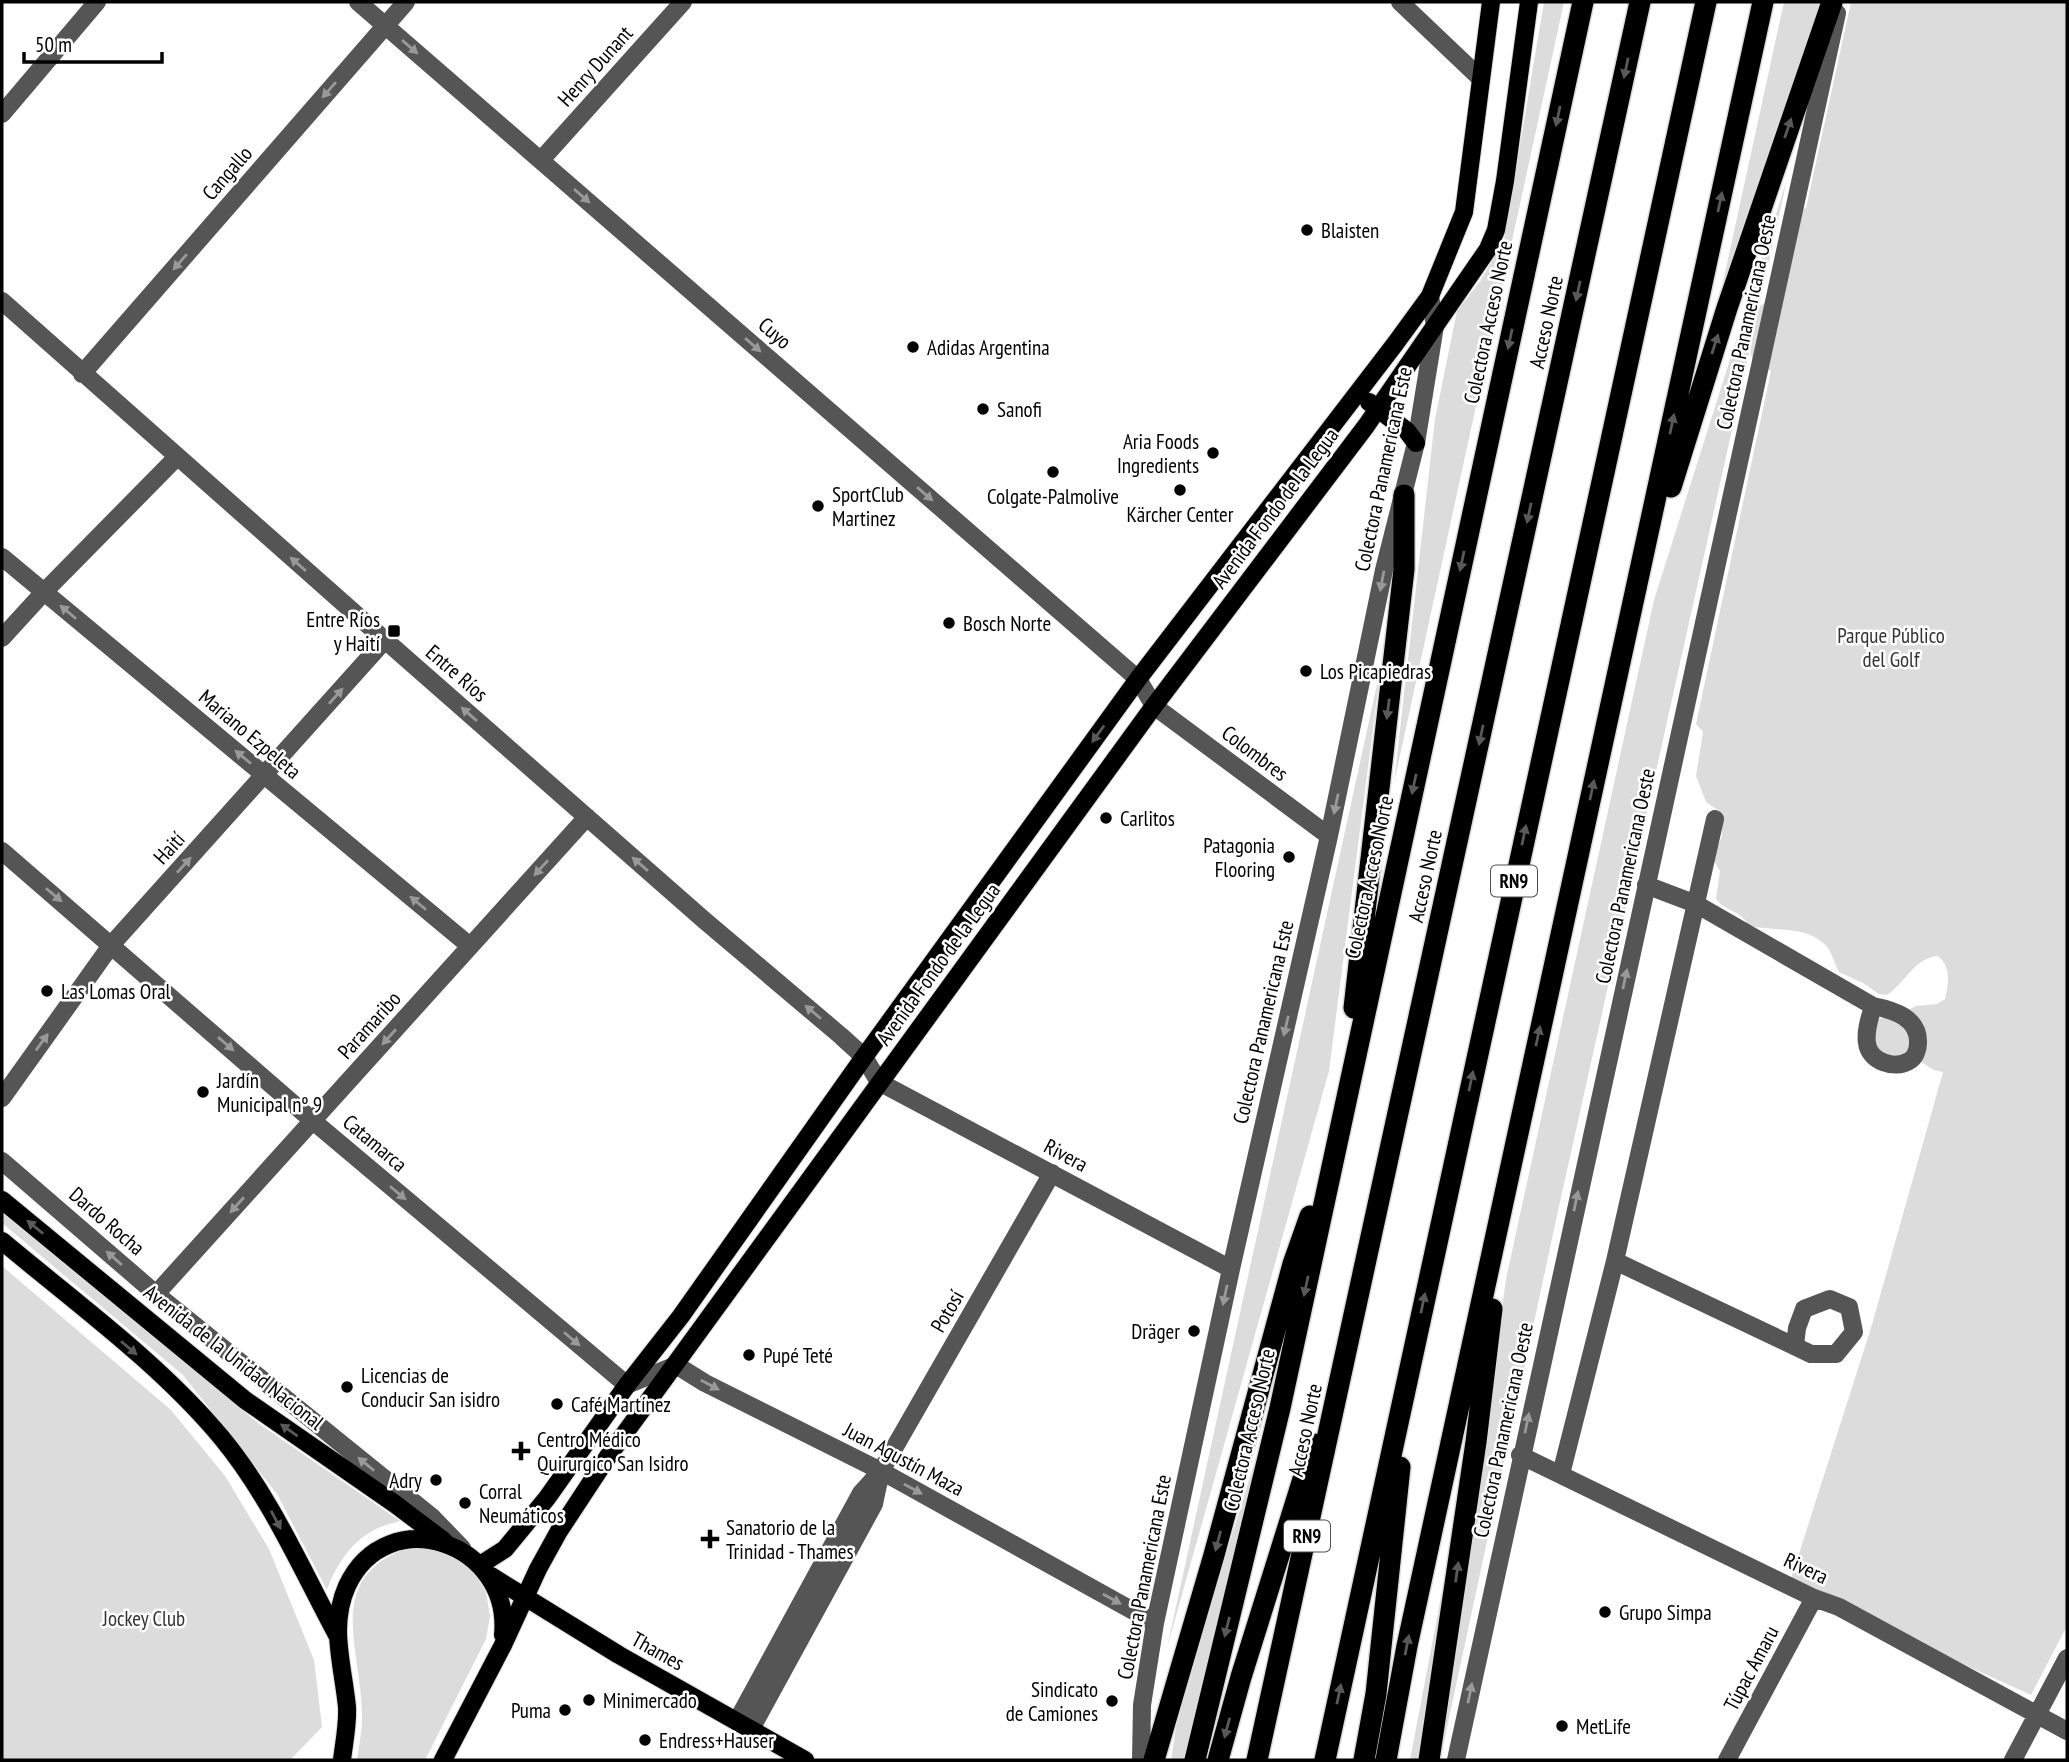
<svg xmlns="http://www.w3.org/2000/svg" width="2069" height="1762" font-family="'PT Sans Narrow',sans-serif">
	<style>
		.green { fill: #dcdcdc }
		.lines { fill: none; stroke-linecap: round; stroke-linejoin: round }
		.major-casing { stroke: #dbdbdb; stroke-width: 20 }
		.highway-casing { stroke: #dbdbdb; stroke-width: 24 }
		.minor { stroke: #555; stroke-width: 18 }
		.major { stroke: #000; stroke-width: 18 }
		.highway { stroke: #000; stroke-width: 21 }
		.oneway { fill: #999 }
		.oneway2 { fill: #595959 }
		.poi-dot { fill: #000; stroke: #fff; stroke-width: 2.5 }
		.labels { text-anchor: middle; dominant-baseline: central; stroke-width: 5; stroke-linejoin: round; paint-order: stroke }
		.shield { fill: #fff; stroke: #4c4c4c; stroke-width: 2 }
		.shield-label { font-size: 19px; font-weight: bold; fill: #000 }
		.street-label { font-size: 21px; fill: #000; stroke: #fff }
		.poi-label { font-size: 21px; fill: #000; stroke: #fff; text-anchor: start }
		.park-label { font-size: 21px; fill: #333; stroke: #fff }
	</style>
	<rect width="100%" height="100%" fill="#fff"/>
	<!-- green -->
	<path class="green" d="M1544 2H1564L1394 783 1435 419 1457 311 1481 280 1504 240Z
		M1784 2H1822L1718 305Z
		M1851 2H2067V1626L2031 1695 1789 1585 1871 1328 1943 1072 1934 1070 1918 1060 1883 1070 1869 1021 1900 1014 1916 1006 1937 1004 1945 999C1949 983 1951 967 1938 956 1914 958 1906 982 1887 995L1879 994 1863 983 1839 972C1835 965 1832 953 1827 947 1807 924 1774 933 1748 925 1741 910 1726 912 1716 899L1720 871 1715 863V853L1722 836V817L1721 812 1706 802 1696 776 1703 732 1696 724 1771 371 1753 361 1750 349 1556 1220 1440 1760 1506 1279 1654 600 1787 179 1759 307 1773 297 1798 211 1806 208Z
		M1381 666 1329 1071 1167 1648Z
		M2 1213 258 1423 400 1521C390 1524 377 1527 369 1533 349 1545 334 1569 327 1590L277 1494 183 1375 2 1223Z
		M2 1266 171 1410 225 1476 269 1549 314 1660 322 1727 290 1760H2Z
		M1264 1431 1187 1760H1171L1179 1708Z
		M1460 1497 1421 1760H1410Z
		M412 1547 435 1548 457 1556 474 1572 486 1592 490 1616 486 1639 425 1760H357C359 1746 362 1731 362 1717 362 1648 321 1575 412 1547Z"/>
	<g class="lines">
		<!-- major casing -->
		<g class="major-casing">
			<path id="major" d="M1369 402 1407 431 1416 443
				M2 1200 245 1400 395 1504 444 1541
				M2 1241C76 1303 159 1363 221 1437 270 1496 301 1568 337 1635
				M480 1565 505 1549 547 1498 627 1385 681 1316 864 1057 1138 679 1395 344 1430 296 1464 212 1491 2
				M491 1576 619 1655 805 1760
				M342 1760C344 1743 348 1724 347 1707 343 1665 329 1626 347 1586 387 1500 512 1542 503 1635
				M443 1760 503 1645 538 1569 559 1531 609 1455 1154 706 1366 426 1488 249 1496 230 1505 181 1529 2"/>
		</g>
		<!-- highway casing -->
		<g class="highway-casing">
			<path id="highway" d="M1671 487 1727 308 1832 2
				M1354 1008 1404 569V495
				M1154 1760 1214 1555 1293 1264 1310 1216
				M1195 1760 1280 1408 1583 2
				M1218 1760 1241 1677 1314 1444
				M1257 1760 1640 2
				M1325 1760 1706 2
				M1364 1760 1376 1694 1400 1467
				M1386 1760 1407 1646 1763 2
				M1429 1760 1476 1442 1492 1309"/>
		</g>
		<!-- minor -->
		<path class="minor" d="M358 2 1138 679 1154 706 1329 836
			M1400 2 1480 78
			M2 114 97 2
			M541 160 683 2
			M2 301 385 640 704 920 841 1036 864 1057 879 1082 1231 1269
			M82 374 406 2
			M2 557 470 946
			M2 638 44 592 177 457
			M2 851 313 1121 627 1385 676 1365 705 1383 881 1471 1155 1623
			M1646 885 1696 904 1873 1006C1894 1010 1919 1018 1918 1043 1918 1050 1915 1058 1909 1061 1894 1070 1869 1061 1867 1043 1865 1031 1870 1017 1873 1006
			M2 1098 112 944 385 640
			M2 1161 156 1294 432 1517 462 1548
			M1615 1261 1811 1354H1836L1854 1332 1849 1307 1830 1299 1804 1309 1797 1328 1795 1346
			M156 1294 587 817
			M1520 1455 1814 1598 1839 1607 2067 1731
			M1561 1474 1615 1261 1715 819
			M737 1721 861 1493 881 1471 1052 1173
			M751 1729 874 1504 881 1471
			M1141 1760 1142 1705 1155 1623 1231 1269 1329 836 1384 570 1416 443 1435 326 1430 296
			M1456 1760 1837 13
			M1727 1760 1814 1598
			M2013 1760 2067 1658"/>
		<!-- major -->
		<use href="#major" class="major"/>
		<!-- highway -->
		<use href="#highway" class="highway"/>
	</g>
	<!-- one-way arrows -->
	<defs><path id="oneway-solid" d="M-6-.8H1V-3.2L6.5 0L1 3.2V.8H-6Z" transform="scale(1.75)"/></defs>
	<g class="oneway">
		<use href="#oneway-solid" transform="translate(410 47) rotate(41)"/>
		<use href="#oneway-solid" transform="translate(329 90) rotate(131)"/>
		<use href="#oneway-solid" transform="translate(582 196) rotate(41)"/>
		<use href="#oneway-solid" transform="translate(180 262) rotate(131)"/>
		<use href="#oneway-solid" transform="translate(753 345) rotate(41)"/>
		<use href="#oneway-solid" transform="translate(925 494) rotate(41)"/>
		<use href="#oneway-solid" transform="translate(298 564) rotate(-139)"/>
		<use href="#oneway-solid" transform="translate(1382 581) rotate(101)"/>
		<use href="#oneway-solid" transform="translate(68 612) rotate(-140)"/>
		<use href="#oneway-solid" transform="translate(336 696) rotate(-48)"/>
		<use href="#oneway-solid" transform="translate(469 714) rotate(-139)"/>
		<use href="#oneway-solid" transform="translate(243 757) rotate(-140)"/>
		<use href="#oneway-solid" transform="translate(1336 804) rotate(102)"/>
		<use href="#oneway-solid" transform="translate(640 864) rotate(-139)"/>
		<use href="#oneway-solid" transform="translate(184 865) rotate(-48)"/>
		<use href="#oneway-solid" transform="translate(541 868) rotate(132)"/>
		<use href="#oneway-solid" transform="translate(54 895) rotate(40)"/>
		<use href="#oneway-solid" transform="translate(418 903) rotate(-140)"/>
		<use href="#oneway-solid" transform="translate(1625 979) rotate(-78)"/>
		<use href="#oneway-solid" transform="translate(813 1012) rotate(-140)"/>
		<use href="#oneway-solid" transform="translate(1286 1026) rotate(103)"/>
		<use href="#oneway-solid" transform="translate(389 1037) rotate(132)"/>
		<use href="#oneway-solid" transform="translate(42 1042) rotate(-54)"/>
		<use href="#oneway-solid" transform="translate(226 1044) rotate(41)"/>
		<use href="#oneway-solid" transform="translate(398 1193) rotate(40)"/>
		<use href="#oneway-solid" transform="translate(1576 1201) rotate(-78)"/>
		<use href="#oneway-solid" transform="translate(237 1205) rotate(132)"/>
		<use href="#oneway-solid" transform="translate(114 1258) rotate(-139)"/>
		<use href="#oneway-solid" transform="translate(1225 1295) rotate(102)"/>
		<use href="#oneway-solid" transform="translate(572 1339) rotate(40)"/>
		<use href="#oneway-solid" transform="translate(710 1385) rotate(28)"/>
		<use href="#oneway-solid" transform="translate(1527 1423) rotate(-78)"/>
		<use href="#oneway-solid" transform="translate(366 1464) rotate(-141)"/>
		<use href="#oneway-solid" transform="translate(913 1489) rotate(29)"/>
		<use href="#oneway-solid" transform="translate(1112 1599) rotate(29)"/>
		<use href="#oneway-solid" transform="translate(1470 1693) rotate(-78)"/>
	</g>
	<g class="oneway2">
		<use href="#oneway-solid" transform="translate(1626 68) rotate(102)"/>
		<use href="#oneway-solid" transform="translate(1558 116) rotate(102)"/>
		<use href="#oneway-solid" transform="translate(1788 128) rotate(-71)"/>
		<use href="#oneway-solid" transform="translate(1720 202) rotate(-78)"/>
		<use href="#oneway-solid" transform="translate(1578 291) rotate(102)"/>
		<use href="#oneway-solid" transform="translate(1510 339) rotate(102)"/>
		<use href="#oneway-solid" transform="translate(1715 344) rotate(-72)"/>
		<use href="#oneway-solid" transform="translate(1672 424) rotate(-78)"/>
		<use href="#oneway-solid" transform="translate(1529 513) rotate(102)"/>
		<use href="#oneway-solid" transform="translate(1462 561) rotate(102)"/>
		<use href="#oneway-solid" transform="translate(1388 709) rotate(97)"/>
		<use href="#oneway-solid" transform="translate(1098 734) rotate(126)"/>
		<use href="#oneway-solid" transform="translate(1481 735) rotate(102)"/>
		<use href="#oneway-solid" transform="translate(1414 784) rotate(102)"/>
		<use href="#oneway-solid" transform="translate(1592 790) rotate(-78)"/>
		<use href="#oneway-solid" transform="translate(1524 835) rotate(-78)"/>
		<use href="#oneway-solid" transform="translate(1538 1036) rotate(-78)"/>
		<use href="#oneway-solid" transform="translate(1471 1081) rotate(-78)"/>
		<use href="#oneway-solid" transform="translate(35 1227) rotate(-141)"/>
		<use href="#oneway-solid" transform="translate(1306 1286) rotate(102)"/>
		<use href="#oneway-solid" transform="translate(1423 1303) rotate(-78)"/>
		<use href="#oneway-solid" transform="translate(129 1348) rotate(40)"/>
		<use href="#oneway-solid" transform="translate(289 1430) rotate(-145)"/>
		<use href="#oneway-solid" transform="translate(276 1520) rotate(62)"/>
		<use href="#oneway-solid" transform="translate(1218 1541) rotate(105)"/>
		<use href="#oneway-solid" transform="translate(1457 1572) rotate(-82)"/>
		<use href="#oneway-solid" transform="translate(1227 1627) rotate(104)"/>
		<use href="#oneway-solid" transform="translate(1407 1645) rotate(-79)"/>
		<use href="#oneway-solid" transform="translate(1339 1694) rotate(-78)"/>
		<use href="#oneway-solid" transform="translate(1227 1728) rotate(105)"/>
	</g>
	<!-- markers -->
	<g class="poi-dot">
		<circle cx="1307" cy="230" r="7"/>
		<circle cx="913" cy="347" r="7"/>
		<circle cx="983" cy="409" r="7"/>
		<circle cx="1213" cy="453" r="7"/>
		<circle cx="1053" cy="472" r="7"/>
		<circle cx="1180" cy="490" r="7"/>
		<circle cx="818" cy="506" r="7"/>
		<circle cx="949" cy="623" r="7"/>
		<rect x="387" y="624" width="14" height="14" rx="3.5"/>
		<circle cx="1306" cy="671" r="7"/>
		<circle cx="1106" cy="818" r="7"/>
		<circle cx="1289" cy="857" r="7"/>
		<circle cx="47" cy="991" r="7"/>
		<circle cx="203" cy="1092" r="7"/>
		<circle cx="1194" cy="1331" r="7"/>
		<circle cx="749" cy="1355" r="7"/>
		<circle cx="347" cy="1387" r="7"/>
		<circle cx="557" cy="1404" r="7"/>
		<path d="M517.5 1440.5h7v7h7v7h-7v7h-7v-7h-7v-7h7z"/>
		<circle cx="436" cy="1480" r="7"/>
		<circle cx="465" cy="1503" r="7"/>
		<path d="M706.5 1528.5h7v7h7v7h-7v7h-7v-7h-7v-7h7z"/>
		<circle cx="1605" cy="1612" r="7"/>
		<circle cx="589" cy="1700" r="7"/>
		<circle cx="1112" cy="1701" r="7"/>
		<circle cx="565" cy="1710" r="7"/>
		<circle cx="1562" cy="1726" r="7"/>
		<circle cx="645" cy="1740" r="7"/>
	</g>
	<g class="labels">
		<!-- shield labels -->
		<g class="shield">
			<rect x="1491" y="865.5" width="46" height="31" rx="5"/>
			<rect x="1284" y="1520.5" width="46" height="31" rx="5"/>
		</g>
		<g class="shield-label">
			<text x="1514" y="881">RN9</text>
			<text x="1307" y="1536">RN9</text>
		</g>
		<!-- street labels -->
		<g class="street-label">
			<text transform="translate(595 66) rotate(-48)">Henry Dunant</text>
			<text transform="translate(227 173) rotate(-49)">Cangallo</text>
			<text transform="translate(1488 322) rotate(-78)">Colectora Acceso Norte</text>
			<text transform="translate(1546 322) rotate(-78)">Acceso Norte</text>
			<text transform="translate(1746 322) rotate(-78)">Colectora Panamericana Oeste</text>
			<text transform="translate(775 333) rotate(41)">Cuyo</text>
			<text transform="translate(1383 469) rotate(-78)">Colectora Panamericana Este</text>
			<text transform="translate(1275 508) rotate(-53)">Avenida Fondo de la Legua</text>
			<text transform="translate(457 673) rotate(41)">Entre Ríos</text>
			<text transform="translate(250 734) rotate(40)">Mariano Ezpeleta</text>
			<text transform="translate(1255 753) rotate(37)">Colombres</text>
			<text transform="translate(169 848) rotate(-48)">Haití</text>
			<text transform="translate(1425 876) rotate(-78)">Acceso Norte</text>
			<text transform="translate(1625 876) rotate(-78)">Colectora Panamericana Oeste</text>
			<text transform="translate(1369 877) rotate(-78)">Colectora Acceso Norte</text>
			<text transform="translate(938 964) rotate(-54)">Avenida Fondo de la Legua</text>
			<text transform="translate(1263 1022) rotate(-77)">Colectora Panamericana Este</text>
			<text transform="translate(369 1025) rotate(-48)">Paramaribo</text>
			<text transform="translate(375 1143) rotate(40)">Catamarca</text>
			<text transform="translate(1066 1155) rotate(28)">Rivera</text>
			<text transform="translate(107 1221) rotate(41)">Dardo Rocha</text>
			<text transform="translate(947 1311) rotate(-60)">Potosí</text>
			<text transform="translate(234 1357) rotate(38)">Avenida de la Unidad Nacional</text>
			<text transform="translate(1249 1430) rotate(-77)">Colectora Acceso Norte</text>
			<text transform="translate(1305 1430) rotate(-78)">Acceso Norte</text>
			<text transform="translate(1503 1430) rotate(-78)">Colectora Panamericana Oeste</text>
			<text transform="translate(904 1459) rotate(28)">Juan Agustín Maza</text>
			<text transform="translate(1806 1568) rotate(25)">Rivera</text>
			<text transform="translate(1144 1577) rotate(-79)">Colectora Panamericana Este</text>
			<text transform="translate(658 1651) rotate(29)">Thames</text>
			<text transform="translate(1751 1668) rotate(-62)">Túpac Amaru</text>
		</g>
		<!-- poi labels -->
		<g class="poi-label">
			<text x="1321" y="230">Blaisten</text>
			<text x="927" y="347">Adidas Argentina</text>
			<text x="997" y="409">Sanofi</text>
			<text x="1199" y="441" text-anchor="end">Aria Foods<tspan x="1199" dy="24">Ingredients</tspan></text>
			<text x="832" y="494">SportClub<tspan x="832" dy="24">Martinez</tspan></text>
			<text x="1053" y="496" text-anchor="middle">Colgate-Palmolive</text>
			<text x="1180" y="514" text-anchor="middle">Kärcher Center</text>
			<text x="380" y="619" text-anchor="end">Entre Ríos<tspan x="380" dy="24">y Haití</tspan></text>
			<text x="963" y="623">Bosch Norte</text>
			<text x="1320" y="671">Los Picapiedras</text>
			<text x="1120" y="818">Carlitos</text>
			<text x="1275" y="845" text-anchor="end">Patagonia<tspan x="1275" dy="24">Flooring</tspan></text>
			<text x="61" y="991">Las Lomas Oral</text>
			<text x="217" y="1080">Jardín<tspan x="217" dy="24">Municipal nº 9</tspan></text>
			<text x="1180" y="1331" text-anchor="end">Dräger</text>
			<text x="763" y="1355">Pupé Teté</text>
			<text x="361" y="1375">Licencias de<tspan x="361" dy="24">Conducir San isidro</tspan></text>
			<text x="571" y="1404">Café Martínez</text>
			<text x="537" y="1439">Centro Médico<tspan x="537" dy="24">Quirurgico San Isidro</tspan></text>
			<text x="422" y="1480" text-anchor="end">Adry</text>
			<text x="479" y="1491">Corral<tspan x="479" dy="24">Neumáticos</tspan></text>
			<text x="726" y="1527">Sanatorio de la<tspan x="726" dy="24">Trinidad - Thames</tspan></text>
			<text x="1619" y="1612">Grupo Simpa</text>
			<text x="1098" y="1689" text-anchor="end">Sindicato<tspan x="1098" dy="24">de Camiones</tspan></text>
			<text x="603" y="1700">Minimercado</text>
			<text x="551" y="1710" text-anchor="end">Puma</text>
			<text x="1576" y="1726">MetLife</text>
			<text x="659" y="1740">Endress+Hauser</text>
		</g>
		<!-- park labels -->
		<g class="park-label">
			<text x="1891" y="635">Parque Público<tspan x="1891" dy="24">del Golf</tspan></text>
			<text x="144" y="1618">Jockey Club</text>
		</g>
	</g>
	<!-- border -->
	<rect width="2069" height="1762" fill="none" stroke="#000000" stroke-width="7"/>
	<!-- scale -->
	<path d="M24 52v10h138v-10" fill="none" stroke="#000000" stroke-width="3.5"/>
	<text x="35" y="52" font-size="21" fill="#000000" stroke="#ffffff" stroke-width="5" paint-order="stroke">50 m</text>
</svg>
